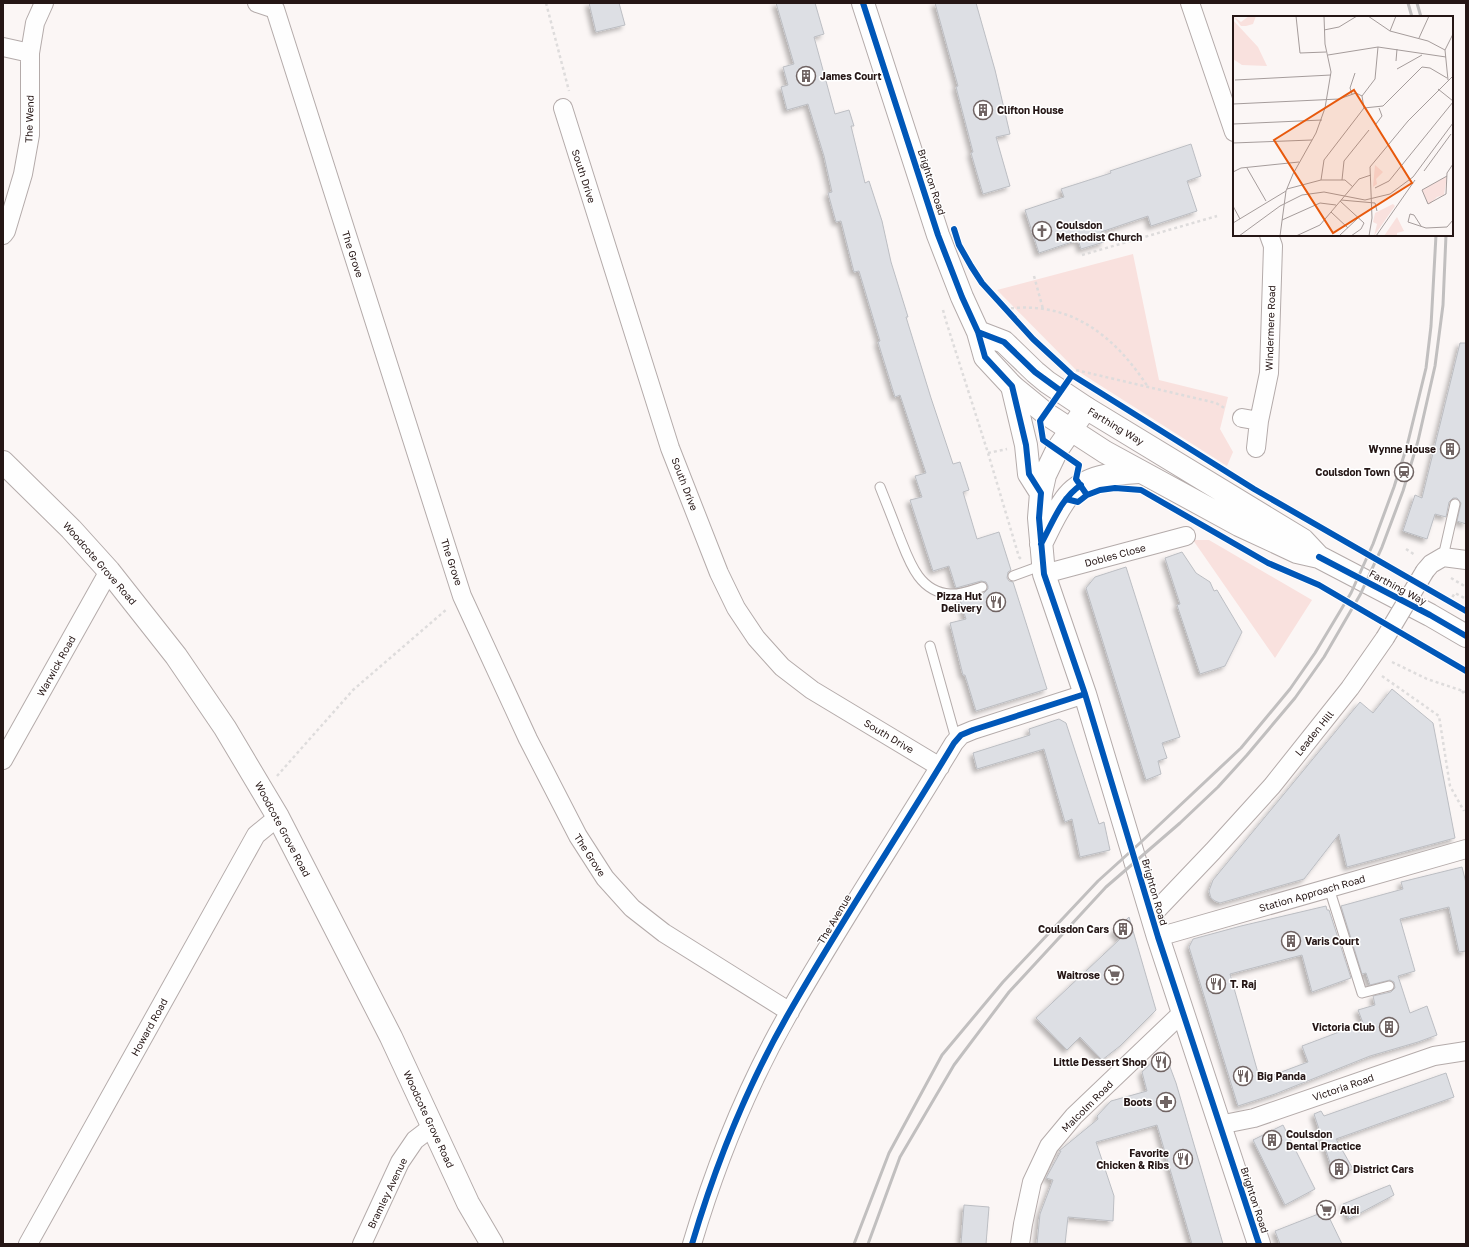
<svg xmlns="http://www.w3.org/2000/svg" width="1469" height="1247" font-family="'Golos Text',sans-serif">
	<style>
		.green { fill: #f9e1de }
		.building { fill: #dddfe4; stroke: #bcbec3; filter: url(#shadow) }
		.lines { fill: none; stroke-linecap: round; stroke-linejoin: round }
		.service-casing { stroke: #b4abaa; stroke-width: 11 }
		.minor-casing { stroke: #b4abaa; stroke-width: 20 }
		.secondary-casing { stroke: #b4abaa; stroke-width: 24 }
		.primary-casing { stroke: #b4abaa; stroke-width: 24 }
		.trunk-casing { stroke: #b4abaa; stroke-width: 24 }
		.path { stroke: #dedcdc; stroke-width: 2.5; stroke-dasharray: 3 3; stroke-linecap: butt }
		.service { stroke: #fefefe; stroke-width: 9 }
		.minor { stroke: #fefefe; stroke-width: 18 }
		.secondary { stroke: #fefefe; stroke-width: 22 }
		.primary { stroke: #fefefe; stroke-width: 22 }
		.trunk { stroke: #fefefe; stroke-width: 22 }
		.rail { stroke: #c1bfbf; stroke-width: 3 }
		.minor-bridge-casing { stroke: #b4abaa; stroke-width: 20; stroke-linecap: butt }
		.minor-bridge { stroke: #fefefe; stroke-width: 18 }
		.cycleway-casing { stroke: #fff; stroke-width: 8 }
		.cycleway { stroke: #0057b8; stroke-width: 6 }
		.labels { text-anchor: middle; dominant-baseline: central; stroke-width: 3; stroke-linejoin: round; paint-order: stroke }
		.poi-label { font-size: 10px; font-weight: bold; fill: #251615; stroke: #fff; text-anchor: start }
		.street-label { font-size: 10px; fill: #251615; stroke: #fff }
		.inset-road { fill: none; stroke: #a59c9b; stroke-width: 1 }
		.view { fill: #e8590c; fill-opacity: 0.15; stroke: #e8590c; stroke-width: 2 }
		.inset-edge { fill: none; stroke: #251615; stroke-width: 2 }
	</style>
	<defs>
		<filter id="shadow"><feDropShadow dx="-3.5" dy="3.5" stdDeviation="2" flood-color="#0004"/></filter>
	</defs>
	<rect width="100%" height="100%" fill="#fbf6f5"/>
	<!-- green -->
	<path class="green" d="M1133 254 1159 380 1228 397 1220 429 1233 452 1227 466 1076 370 997 290Z
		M1193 540H1209L1312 600 1275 658Z"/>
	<!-- building -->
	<path class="building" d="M589 3H619L625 25 596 32Z
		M776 3H815L824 34 814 37 835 114 849 110 854 126H851L865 183 869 181 882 221 891 262 908 317H906L931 398 953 464 960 462 969 490 963 492 977 539 999 532 1011 570 1008 572 1007 578 1009 581 1013 582 1047 689 976 711 965 675H963L950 623 966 619 960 600 984 593 988 589V586L986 582 981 581 956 588 949 566 933 571 910 500 922 497 915 476 926 473 900 395 895 397 878 342 880 341 859 271 854 272 841 221 836 222 828 193 832 192 824 156 808 104 787 110 781 87 788 85 783 67 794 64Z
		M935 3H976L995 70 1010 134 996 137 1010 186 983 194 971 153 973 152 956 87 958 86Z
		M1191 144 1201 176 1187 181 1197 211 1151 226 1148 216 1101 232 1104 242 1081 249 1078 240 1039 253 1025 210 1064 197 1061 189 1111 173 1110 171Z
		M1460 343H1466V524L1457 521 1461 503 1457 498H1453L1449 502 1446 517 1435 514 1427 539 1403 531 1415 495 1422 498Z
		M1182 552 1196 573 1210 582 1214 591 1217 590 1242 632 1225 666 1200 674 1177 605 1180 604 1165 558Z
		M1126 567 1180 737 1162 743 1167 758 1158 761 1161 774 1146 780 1086 588 1095 577Z
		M1392 689 1433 723 1455 838 1347 867 1339 834 1304 879 1220 903 1215 901 1211 898 1209 891 1213 880 1360 702 1373 713Z
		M1059 719 1066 723 1099 824 1104 822 1110 850 1080 857 1072 819 1065 822 1044 749 977 769 973 753 1030 735 1029 729Z
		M1462 867 1466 883V951L1459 952 1449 907 1400 919 1415 971 1398 976 1410 1013 1427 1006 1437 1035 1418 1042 1370 1056 1275 1094 1238 1106 1189 947 1193 939 1241 926 1326 906 1327 910H1329L1351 978 1312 992 1302 955 1230 974 1260 1080 1308 1062 1302 1046 1363 1023 1358 1010 1375 1005 1373 996 1391 992 1395 988 1394 982 1390 980 1370 985 1366 973 1362 974 1341 906 1403 889 1401 882Z
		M1129 917 1156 1010 1120 1046 1102 1060 1080 1037 1067 1050 1036 1018 1120 939 1113 932Z
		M1164 1051 1176 1083 1223 1244H1192L1157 1125 1096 1142 1114 1196 1113 1221 1068 1217 1065 1244H1037L1040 1214 1053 1180 1046 1178 1061 1151H1059L1098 1119 1097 1116 1111 1101 1147 1091 1142 1072Z
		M1446 1073 1454 1097 1336 1139 1353 1169 1335 1178 1314 1114 1321 1111 1324 1116Z
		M1283 1125 1315 1189 1285 1205 1253 1140Z
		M1390 1185 1394 1195 1349 1219 1343 1204Z
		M964 1205 989 1207 986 1244H961Z
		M1326 1211 1342 1244H1280L1275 1231Z"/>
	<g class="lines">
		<!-- service casing -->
		<g class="service-casing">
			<path id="service" d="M880 487C886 502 892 517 898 533 908 557 917 592 950 594 961 595 972 590 982 587
				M1443 557 1455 504
				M1013 576 1043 565
				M930 646 956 739
				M1329 888 1362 993 1389 986"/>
		</g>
		<!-- minor casing -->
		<g class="minor-casing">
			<path id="minor" d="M257 3 275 9
				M1190 3 1234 132
				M275 9 462 596 528 739 578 836 605 878 632 908 664 933 790 1012
				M3 47 30 53
				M563 108 670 448 719 573 736 608 756 638 782 667 812 690 940 767
				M3 235 6 231 23 174 30 135V53L35 23 44 3
				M1242 418 1259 421
				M1256 448 1259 421 1269 373 1273 246 1269 235
				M1425 571 1431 564 1443 557 1466 560
				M1044 574 1186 536
				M3 760 109 571
				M1152 915 1213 851 1272 786 1350 688 1385 638
				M1158 937 1466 849
				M1219 1125 1254 1118 1434 1056 1466 1051
				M28 1244 256 835 278 817
				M362 1244 400 1162 415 1140 432 1127
				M692 1244C716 1163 748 1084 790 1011 842 920 900 833 954 743L961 735 973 730 1085 694
				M1020 1244 1023 1224 1032 1182 1049 1146 1074 1116 1183 1012"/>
		</g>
		<!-- secondary casing -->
		<g class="secondary-casing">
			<path id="secondary" d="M1012 386 1026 445 1029 474 1041 493
				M1086 408 1057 450 1045 475 1041 493 1039 518 1044 574 1085 694 1158 937 1259 1244
				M1041 544C1049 528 1057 509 1068 496 1085 476 1115 473 1139 472"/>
		</g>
		<!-- primary casing -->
		<g class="primary-casing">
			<path id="primary" d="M3 462 71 529 109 571 176 656 225 728 278 817 391 1037 468 1203 492 1244"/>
		</g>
		<!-- trunk casing -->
		<g class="trunk-casing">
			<path id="trunk" d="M863 3 938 235 962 297 978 332 985 357 1012 386 1045 413 1105 452 1239 525 1297 552 1319 557
				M978 332 1004 342 1035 372 1047 382 1086 408 1303 540 1319 557 1430 615 1466 636"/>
		</g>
		<!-- path -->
		<path class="path" d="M546 3 569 91
			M1082 255 1217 216
			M1034 276 1043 309
			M1005 309C1070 300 1114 335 1148 387
			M943 310 946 321 988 453 1019 557 1021 559
			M1073 375 1076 370 1216 403 1226 409
			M988 453 1007 449
			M1406 549 1415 555
			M1451 578 1466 587
			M1449 602 1455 593 1466 599
			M1392 662 1427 679 1466 692
			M1382 676 1439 716 1450 786 1464 811
			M1462 691 1466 696
			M277 776 353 690 447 609"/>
		<!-- service -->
		<use href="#service" class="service"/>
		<!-- minor -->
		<use href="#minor" class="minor"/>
		<!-- secondary -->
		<use href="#secondary" class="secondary"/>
		<!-- primary -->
		<use href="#primary" class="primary"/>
		<!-- trunk -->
		<use href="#trunk" class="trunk"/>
		<!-- rail -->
		<path class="rail" d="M1408 3 1412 17
			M1417 3 1421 17
			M854 1244 889 1153 942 1055 1003 982 1098 881 1140 843 1241 748 1290 689 1315 653 1351 593 1373 544 1394 487 1407 446 1426 368 1431 326 1436 235
			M868 1244 900 1157 954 1065 1009 992 1106 887 1180 823 1218 787 1247 755 1295 698 1324 657 1346 619 1360 595 1382 547 1403 491 1418 441 1435 366 1443 305 1446 235"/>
		<!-- minor-bridge casing -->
		<g class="minor-bridge-casing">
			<path id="minor-bridge" d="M1385 638 1425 571"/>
		</g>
		<!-- minor-bridge -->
		<use href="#minor-bridge" class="minor-bridge"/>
		<!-- cycleway casing -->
		<g class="cycleway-casing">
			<path id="cycleway" d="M863 3 938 235 962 297 978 332 985 357 1012 386 1026 445 1029 474 1041 493 1039 518 1044 574 1085 694 1158 937 1259 1244
				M954 229 959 245 971 266 982 283 1033 339 1072 375 1254 489 1466 611
				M978 332 1004 342 1035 372 1061 391
				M1072 375 1040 421 1043 440 1079 465 1076 479 1087 495
				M1066 499 1078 502 1087 495 1100 490 1115 488 1141 490 1268 563 1319 585 1466 671
				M1041 544C1052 524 1061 498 1081 485
				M1319 557 1430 615 1466 636
				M692 1244C716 1163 748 1084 790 1011 842 920 900 833 954 743L961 735 973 730 1085 694"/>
		</g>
		<!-- cycleway -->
		<use href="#cycleway" class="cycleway"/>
	</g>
	<!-- icons -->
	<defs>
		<g id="building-ring" transform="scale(1)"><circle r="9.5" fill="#fff" stroke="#706463" stroke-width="1.5"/><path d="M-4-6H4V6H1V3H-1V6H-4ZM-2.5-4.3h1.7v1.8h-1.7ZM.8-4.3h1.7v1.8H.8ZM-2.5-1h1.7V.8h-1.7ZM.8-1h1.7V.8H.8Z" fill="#706463"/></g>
		<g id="church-ring" transform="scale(1)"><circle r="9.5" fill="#fff" stroke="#706463" stroke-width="1.5"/><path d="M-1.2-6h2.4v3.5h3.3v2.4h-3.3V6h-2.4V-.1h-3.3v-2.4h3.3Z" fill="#706463"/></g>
		<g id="station-ring" transform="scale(1)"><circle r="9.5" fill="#fff" stroke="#706463" stroke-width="1.5"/><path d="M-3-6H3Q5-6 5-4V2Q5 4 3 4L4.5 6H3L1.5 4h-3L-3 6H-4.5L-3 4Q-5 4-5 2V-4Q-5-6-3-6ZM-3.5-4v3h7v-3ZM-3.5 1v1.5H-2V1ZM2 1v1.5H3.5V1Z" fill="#706463"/></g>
		<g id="restaurant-ring" transform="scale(1)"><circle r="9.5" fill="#fff" stroke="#706463" stroke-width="1.5"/><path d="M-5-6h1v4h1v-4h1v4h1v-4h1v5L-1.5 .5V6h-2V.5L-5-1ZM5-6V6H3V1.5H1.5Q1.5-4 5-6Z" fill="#706463"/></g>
		<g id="supermarket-ring" transform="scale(1)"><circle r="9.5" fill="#fff" stroke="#706463" stroke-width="1.5"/><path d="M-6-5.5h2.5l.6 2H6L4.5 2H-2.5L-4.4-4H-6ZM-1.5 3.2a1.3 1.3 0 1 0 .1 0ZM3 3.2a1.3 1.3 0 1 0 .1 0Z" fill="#706463"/></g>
		<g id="pharmacy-ring" transform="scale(1)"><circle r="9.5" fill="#fff" stroke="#706463" stroke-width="1.5"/><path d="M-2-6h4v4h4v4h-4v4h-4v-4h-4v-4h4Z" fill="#706463"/></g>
	</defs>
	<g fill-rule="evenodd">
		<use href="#building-ring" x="806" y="76"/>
		<use href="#building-ring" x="983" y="110"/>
		<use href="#church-ring" x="1042" y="231"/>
		<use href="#building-ring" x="1450" y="449"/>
		<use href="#station-ring" x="1404" y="472"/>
		<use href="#restaurant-ring" x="996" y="602"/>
		<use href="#building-ring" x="1123" y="929"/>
		<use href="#building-ring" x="1291" y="941"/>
		<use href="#supermarket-ring" x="1114" y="975"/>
		<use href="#restaurant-ring" x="1216" y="984"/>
		<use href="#building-ring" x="1389" y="1027"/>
		<use href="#restaurant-ring" x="1161" y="1062"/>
		<use href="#restaurant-ring" x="1243" y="1076"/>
		<use href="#pharmacy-ring" x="1166" y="1102"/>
		<use href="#building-ring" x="1272" y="1140"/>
		<use href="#restaurant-ring" x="1183" y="1159"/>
		<use href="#building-ring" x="1339" y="1169"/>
		<use href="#supermarket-ring" x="1326" y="1210"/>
	</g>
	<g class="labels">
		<!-- poi labels -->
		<g class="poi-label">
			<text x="820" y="76">James Court</text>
			<text x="997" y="110">Clifton House</text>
			<text x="1056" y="225">Coulsdon<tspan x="1056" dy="12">Methodist Church</tspan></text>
			<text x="1436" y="449" text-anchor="end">Wynne House</text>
			<text x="1390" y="472" text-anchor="end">Coulsdon Town</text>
			<text x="982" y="596" text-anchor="end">Pizza Hut<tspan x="982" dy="12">Delivery</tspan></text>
			<text x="1109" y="929" text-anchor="end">Coulsdon Cars</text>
			<text x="1305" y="941">Varis Court</text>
			<text x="1100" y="975" text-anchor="end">Waitrose</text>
			<text x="1230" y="984">T. Raj</text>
			<text x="1375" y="1027" text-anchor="end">Victoria Club</text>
			<text x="1147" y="1062" text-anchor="end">Little Dessert Shop</text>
			<text x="1257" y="1076">Big Panda</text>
			<text x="1152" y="1102" text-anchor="end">Boots</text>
			<text x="1286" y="1134">Coulsdon<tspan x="1286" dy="12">Dental Practice</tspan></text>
			<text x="1169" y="1153" text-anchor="end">Favorite<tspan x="1169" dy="12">Chicken &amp; Ribs</tspan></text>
			<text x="1353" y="1169">District Cars</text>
			<text x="1340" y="1210">Aldi</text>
		</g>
		<!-- street labels -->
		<g class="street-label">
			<text transform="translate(29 119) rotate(-88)">The Wend</text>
			<text transform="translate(584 176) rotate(72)">South Drive</text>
			<text transform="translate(932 182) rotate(72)">Brighton Road</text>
			<text transform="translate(353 254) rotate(72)">The Grove</text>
			<text transform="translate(1270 328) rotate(-88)">Windermere Road</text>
			<text transform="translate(1116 426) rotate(31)">Farthing Way</text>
			<text transform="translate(685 484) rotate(69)">South Drive</text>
			<text transform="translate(1115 555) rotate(-15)">Dobles Close</text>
			<text transform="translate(452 562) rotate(72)">The Grove</text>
			<text transform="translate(100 563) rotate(49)">Woodcote Grove Road</text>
			<text transform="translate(1398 587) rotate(28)">Farthing Way</text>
			<text transform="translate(56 666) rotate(-61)">Warwick Road</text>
			<text transform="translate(1314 733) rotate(-51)">Leaden Hill</text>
			<text transform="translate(889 736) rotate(31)">South Drive</text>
			<text transform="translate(283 829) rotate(62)">Woodcote Grove Road</text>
			<text transform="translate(590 855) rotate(57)">The Grove</text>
			<text transform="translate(1155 892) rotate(74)">Brighton Road</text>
			<text transform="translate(1312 893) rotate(-16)">Station Approach Road</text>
			<text transform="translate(834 919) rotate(-59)">The Avenue</text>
			<text transform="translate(149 1027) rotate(-61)">Howard Road</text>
			<text transform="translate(1343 1087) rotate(-19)">Victoria Road</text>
			<text transform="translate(1087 1106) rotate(-45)">Malcolm Road</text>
			<text transform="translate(429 1119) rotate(65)">Woodcote Grove Road</text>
			<text transform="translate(387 1193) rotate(-64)">Bramley Avenue</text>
			<text transform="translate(1255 1200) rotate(72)">Brighton Road</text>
		</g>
	</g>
	<!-- overview -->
	<g transform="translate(1233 16)">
		<rect width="220" height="220" fill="#fbf6f5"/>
		<path d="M0 0 8 6 16 0H23L20 8 13 10H8ZM0 4 25 31 34 50 9 49 0 43ZM142 149 150 156 143 163 144 168 140 171ZM214 160 211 179 204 181 197 188 194 186 189 174ZM160 188 162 190 141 220 144 208 140 206 142 197ZM164 201 171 215 164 217V220H151Z" fill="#f9e1de"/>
		<path class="inset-road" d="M63 0 67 37 93 36M135 0 157 15 195 25 212 34 215 64M91 14 106 11 124 0M157 15 163 0M186 22 196 0M212 34 220 18M95 39 145 31 213 41M163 45 164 33M164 53 189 39M2 64 98 59M205 73 220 85M119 78 117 72 122 57M129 80 142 63 145 31M0 88 106 83 123 77 129 80 131 92M131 92 150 90 189 51 197 52 214 62M0 108 89 104M143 108 149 100 146 92M0 127 79 124M14 152 33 185M191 155 218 118M0 156 8 152 66 146M214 160 189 174 195 188 213 178 214 157 220 148M88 164 91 144 131 92M109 164 111 145 136 114M142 172 156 165 220 86M54 173 88 164H112L120 171M108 184 142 187 144 195M107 185 131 207 128 213 118 220M0 190 7 203M98 196 115 212M49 204 87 187 103 189M0 207 53 175M188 210 181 199 177 198 175 206 193 212 214 211 220 204M6 220 47 190 69 179 91 176 132 184 157 178 180 161 220 107M47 220 53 175 60 158 83 117 92 92 98 56 92 28 91 0M63 220 87 209 126 163 138 159M106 220 125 202M136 220 139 202 137 151 175 105 220 60M143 220 182 164"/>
		<path class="view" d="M121 74 179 167 100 217 41 124Z"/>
		<rect width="220" height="220" class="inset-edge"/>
	</g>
	<!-- border -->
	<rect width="1469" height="1247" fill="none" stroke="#251615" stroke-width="8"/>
</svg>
